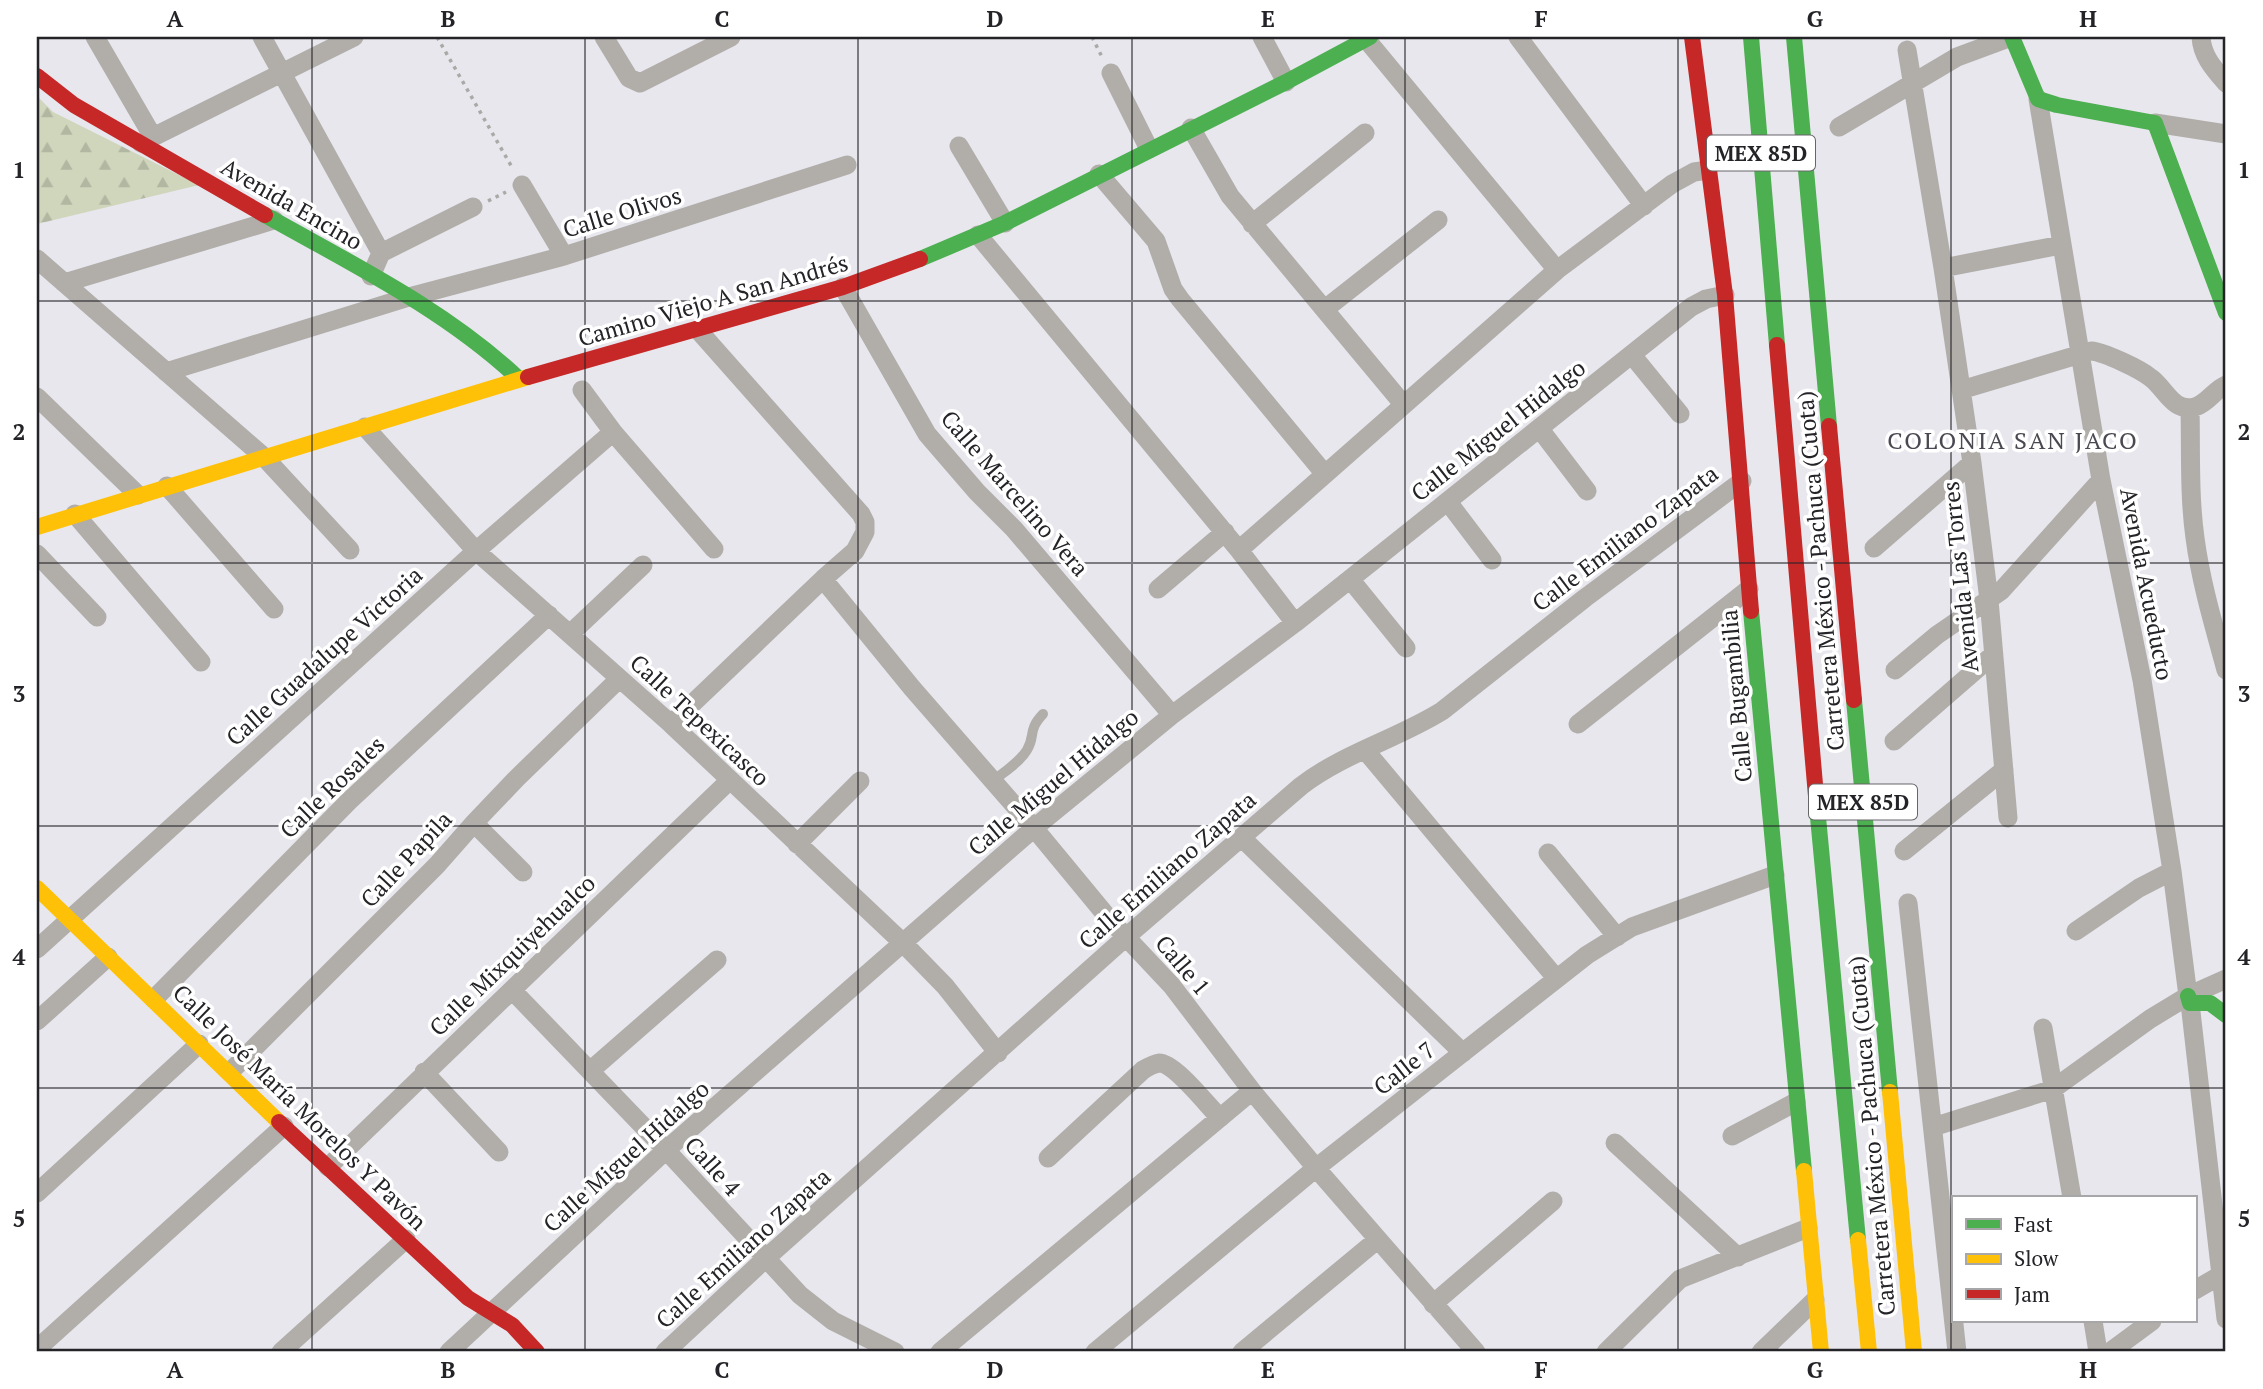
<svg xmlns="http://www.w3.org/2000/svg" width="2263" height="1389" font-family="'PT Serif',serif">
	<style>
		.forest { fill: url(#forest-firs) }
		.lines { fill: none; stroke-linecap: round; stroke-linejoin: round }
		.path { stroke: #aba9a6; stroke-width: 3.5; stroke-dasharray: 3.5 5; stroke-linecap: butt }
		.lane { stroke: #b1aeaa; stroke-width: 10 }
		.street { stroke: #b1aeaa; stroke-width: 19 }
		.fast { stroke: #4caf50; stroke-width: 16 }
		.slow { stroke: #ffc107; stroke-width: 16 }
		.jam { stroke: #c62828; stroke-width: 16 }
		.grid { fill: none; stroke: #242327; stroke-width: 2; stroke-opacity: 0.55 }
		.labels { text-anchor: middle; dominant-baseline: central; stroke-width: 7; stroke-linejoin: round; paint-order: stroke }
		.shield { fill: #fff; stroke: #666568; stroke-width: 2 }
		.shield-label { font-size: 21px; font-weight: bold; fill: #242327 }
		.street-label { font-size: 23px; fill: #242327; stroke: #fff }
		.neighbourhood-label { font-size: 24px; letter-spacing: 2px; fill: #4a4952; stroke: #fff }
		.neatline { fill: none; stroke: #242327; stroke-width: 2.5 }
		.grid-label { font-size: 23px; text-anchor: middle; font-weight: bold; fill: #242327 }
	</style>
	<defs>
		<pattern id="forest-firs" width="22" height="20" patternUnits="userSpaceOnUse" patternTransform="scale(1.75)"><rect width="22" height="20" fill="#cfd6bc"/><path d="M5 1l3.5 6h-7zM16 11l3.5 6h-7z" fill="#b2b7a2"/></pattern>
	</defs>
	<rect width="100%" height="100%" fill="#e7e7ed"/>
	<!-- forest -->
	<path class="forest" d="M37 96 53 112 199 185 37 224Z"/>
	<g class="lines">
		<!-- path -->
		<path class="path" d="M437 37 513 169
			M1092 37 1102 57
			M488 201 506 192"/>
		<!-- lane -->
		<path class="lane" d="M993 781C1004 772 1020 762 1027 750 1036 735 1027 731 1043 714"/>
		<!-- street -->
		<path class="street" d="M95 37 153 137 141 143
			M262 37 381 253 371 276
			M604 37 629 78 640 83 731 37
			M1262 37 1286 82
			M1518 37 1644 206
			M2201 37C2202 56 2214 69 2226 83
			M1366 39 1557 270
			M1907 50 1943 268 1972 463 1989 600 2008 818
			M1111 73 1149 149
			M2038 99 2101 480 2142 680 2172 871 2188 996
			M2155 123 2226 134
			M1839 127 1957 57 2011 37
			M1191 128 1230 196 1403 404
			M153 137 354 37
			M959 146 1005 223
			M1099 174 1156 241 1173 289 1180 299 1324 473
			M522 185 564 256
			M1252 224 1365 133
			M978 235 1239 550 1295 623
			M381 253 473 207
			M37 259 264 457 350 550
			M1943 268 2061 245
			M64 283 274 220
			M843 287 927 434 977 492 1014 529 1172 715
			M1325 309 1438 220
			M1632 355 1680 414
			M166 372 409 297 564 256 847 165
			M582 390 613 432 714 549
			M1961 390 2091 351C2104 352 2140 369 2151 378 2165 388 2173 413 2195 407 2208 403 2214 390 2226 385
			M37 397 138 495
			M2190 408C2191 451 2189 495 2195 538 2201 583 2214 626 2226 670
			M365 427 476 551 671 724 903 943 945 986 998 1053
			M1539 428 1587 491
			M167 486 274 609
			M1448 502 1492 560
			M75 514 201 662
			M1874 548 1972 463
			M1239 550 1557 270 1672 184 1694 172 1708 170
			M37 554 97 617
			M823 579 912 688 1034 828 1110 920 1172 986 1252 1091 1316 1168 1476 1352
			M1350 579 1406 648
			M1158 589 1225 532
			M570 634 643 565
			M1895 670 1937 635 2001 591 2101 480
			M671 724 823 579 855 551 865 532V522L861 514 698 330
			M1578 724 1749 589
			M1894 741 1993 655
			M1365 750 1556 978
			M474 823 523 872
			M1242 838 1463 1053
			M797 844 860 781
			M1904 851 2004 770
			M1548 853 1617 937
			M1908 903 1957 1352
			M2076 931 2139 888 2172 871
			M37 949 476 551 613 432
			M512 990 666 1150 800 1295 833 1321 895 1352
			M154 999 349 801 549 615
			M2190 1003 2226 1319
			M37 1021 108 957
			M2043 1028 2072 1198
			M590 1071 717 960
			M230 1072 437 865 474 823 517 778 619 679
			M424 1072 499 1152
			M1933 1127 2053 1089 2150 1019 2188 996 2226 979
			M1732 1136 1796 1102
			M1615 1143 1738 1257
			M1048 1158 1143 1070C1148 1067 1153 1064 1159 1063 1175 1063 1208 1106 1220 1118
			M328 1167 730 780
			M37 1193 199 1044
			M2195 1290 2226 1272
			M1433 1304 1553 1201
			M2093 1321 2098 1352
			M37 1349 284 1126
			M281 1352 406 1239
			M449 1352 666 1150 1034 828 1172 715 1295 623 1691 307 1706 299 1725 295
			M665 1352 765 1259 1126 937 1301 786C1344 753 1397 739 1442 711L1585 598 1742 481
			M940 1352 1252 1091
			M1095 1352 1316 1168 1587 955 1632 927 1775 875
			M1242 1352 1377 1240
			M1606 1352 1680 1279 1808 1228
			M1761 1352 1815 1300
			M2110 1352 2152 1321"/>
		<!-- fast -->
		<path class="fast" d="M1751 37 1777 345
			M1794 37 1829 426
			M2012 37 2038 99 2057 105 2155 123 2226 313
			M265 215C352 264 446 310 519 379
			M920 259 1005 223 1286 82 1370 37
			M1751 611 1804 1171
			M1854 700 1890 1092
			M1816 796 1858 1240
			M2188 996 2190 1003H2210L2226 1015"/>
		<!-- slow -->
		<path class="slow" d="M37 527 528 377
			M37 888 279 1122
			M1890 1092 1914 1352
			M1804 1171 1821 1352
			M1858 1240 1869 1352"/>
		<!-- jam -->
		<path class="jam" d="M1692 37 1725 295 1751 611
			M37 76 74 105 265 215
			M1777 345 1816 796
			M528 377 843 287 920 259
			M1829 426 1854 700
			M279 1122 468 1298 512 1325 537 1352"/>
	</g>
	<!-- grid -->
	<path class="grid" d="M312 37V1352M585 37V1352M858 37V1352M1132 37V1352M1405 37V1352M1678 37V1352M1951 37V1352M37 301H2226M37 563H2226M37 826H2226M37 1088H2226"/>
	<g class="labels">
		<!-- shield labels -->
		<g class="shield">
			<rect x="1707" y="135.5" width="108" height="35" rx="5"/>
			<rect x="1809" y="784.5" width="108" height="35" rx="5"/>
		</g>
		<g class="shield-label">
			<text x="1761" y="153">MEX 85D</text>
			<text x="1863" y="802">MEX 85D</text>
		</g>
		<!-- street labels -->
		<g class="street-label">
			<text transform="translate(292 204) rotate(30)">Avenida Encino</text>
			<text transform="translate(622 212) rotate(-17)">Calle Olivos</text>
			<text transform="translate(713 300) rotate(-16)">Camino Viejo A San Andrés</text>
			<text transform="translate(1498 430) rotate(-38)">Calle Miguel Hidalgo</text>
			<text transform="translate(1015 493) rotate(49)">Calle Marcelino Vera</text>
			<text transform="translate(1625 538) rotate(-37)">Calle Emiliano Zapata</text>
			<text transform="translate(1820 571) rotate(-95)">Carretera México - Pachuca (Cuota)</text>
			<text transform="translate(1960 577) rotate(-96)">Avenida Las Torres</text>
			<text transform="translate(2147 584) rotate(79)">Avenida Acueducto</text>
			<text transform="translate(324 656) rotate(-42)">Calle Guadalupe Victoria</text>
			<text transform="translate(1736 696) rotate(-95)">Calle Bugambilia</text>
			<text transform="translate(700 720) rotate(43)">Calle Tepexicasco</text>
			<text transform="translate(1053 782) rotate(-40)">Calle Miguel Hidalgo</text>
			<text transform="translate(332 787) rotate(-44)">Calle Rosales</text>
			<text transform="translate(406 859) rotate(-47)">Calle Papila</text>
			<text transform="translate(1167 870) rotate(-41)">Calle Emiliano Zapata</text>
			<text transform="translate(512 955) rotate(-44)">Calle Mixquiyehualco</text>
			<text transform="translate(1183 965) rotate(50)">Calle 1</text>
			<text transform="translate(1404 1068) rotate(-38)">Calle 7</text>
			<text transform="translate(300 1107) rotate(44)">Calle José María Morelos Y Pavón</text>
			<text transform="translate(1871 1136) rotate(-95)">Carretera México - Pachuca (Cuota)</text>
			<text transform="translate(626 1156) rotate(-42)">Calle Miguel Hidalgo</text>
			<text transform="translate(713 1166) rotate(48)">Calle 4</text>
			<text transform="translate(743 1248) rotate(-42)">Calle Emiliano Zapata</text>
		</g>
		<!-- neighbourhood labels -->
		<g class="neighbourhood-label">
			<text x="2013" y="440">COLONIA SAN JACO</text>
		</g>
	</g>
	<!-- border -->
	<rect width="2263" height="1389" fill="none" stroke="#ffffff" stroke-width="77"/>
	<!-- legend -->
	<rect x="1952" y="1196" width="245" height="126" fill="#ffffff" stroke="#a7a7a9" stroke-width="2"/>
	<rect x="1966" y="1219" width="35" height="10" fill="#4caf50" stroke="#a7a7a9" stroke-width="2"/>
	<text x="2014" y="1232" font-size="21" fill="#242327">Fast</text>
	<rect x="1966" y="1254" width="35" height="10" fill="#ffc107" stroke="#a7a7a9" stroke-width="2"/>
	<text x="2014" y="1266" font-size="21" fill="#242327">Slow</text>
	<rect x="1966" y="1289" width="35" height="10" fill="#c62828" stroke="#a7a7a9" stroke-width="2"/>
	<text x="2014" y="1302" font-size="21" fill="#242327">Jam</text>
	<rect x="38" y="38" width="2186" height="1312" class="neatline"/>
	<g class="grid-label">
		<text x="175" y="27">A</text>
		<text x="448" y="27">B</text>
		<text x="722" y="27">C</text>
		<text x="995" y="27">D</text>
		<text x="1268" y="27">E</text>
		<text x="1541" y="27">F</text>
		<text x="1815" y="27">G</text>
		<text x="2088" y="27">H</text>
		<text x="19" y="178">1</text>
		<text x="2244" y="178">1</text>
		<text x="19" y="440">2</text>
		<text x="2244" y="440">2</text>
		<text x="19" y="702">3</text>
		<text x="2244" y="702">3</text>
		<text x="19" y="965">4</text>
		<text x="2244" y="965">4</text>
		<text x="19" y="1227">5</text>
		<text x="2244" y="1227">5</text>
		<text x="175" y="1378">A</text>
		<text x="448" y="1378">B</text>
		<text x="722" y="1378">C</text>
		<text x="995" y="1378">D</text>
		<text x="1268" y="1378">E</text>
		<text x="1541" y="1378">F</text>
		<text x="1815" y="1378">G</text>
		<text x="2088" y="1378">H</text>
	</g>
</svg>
